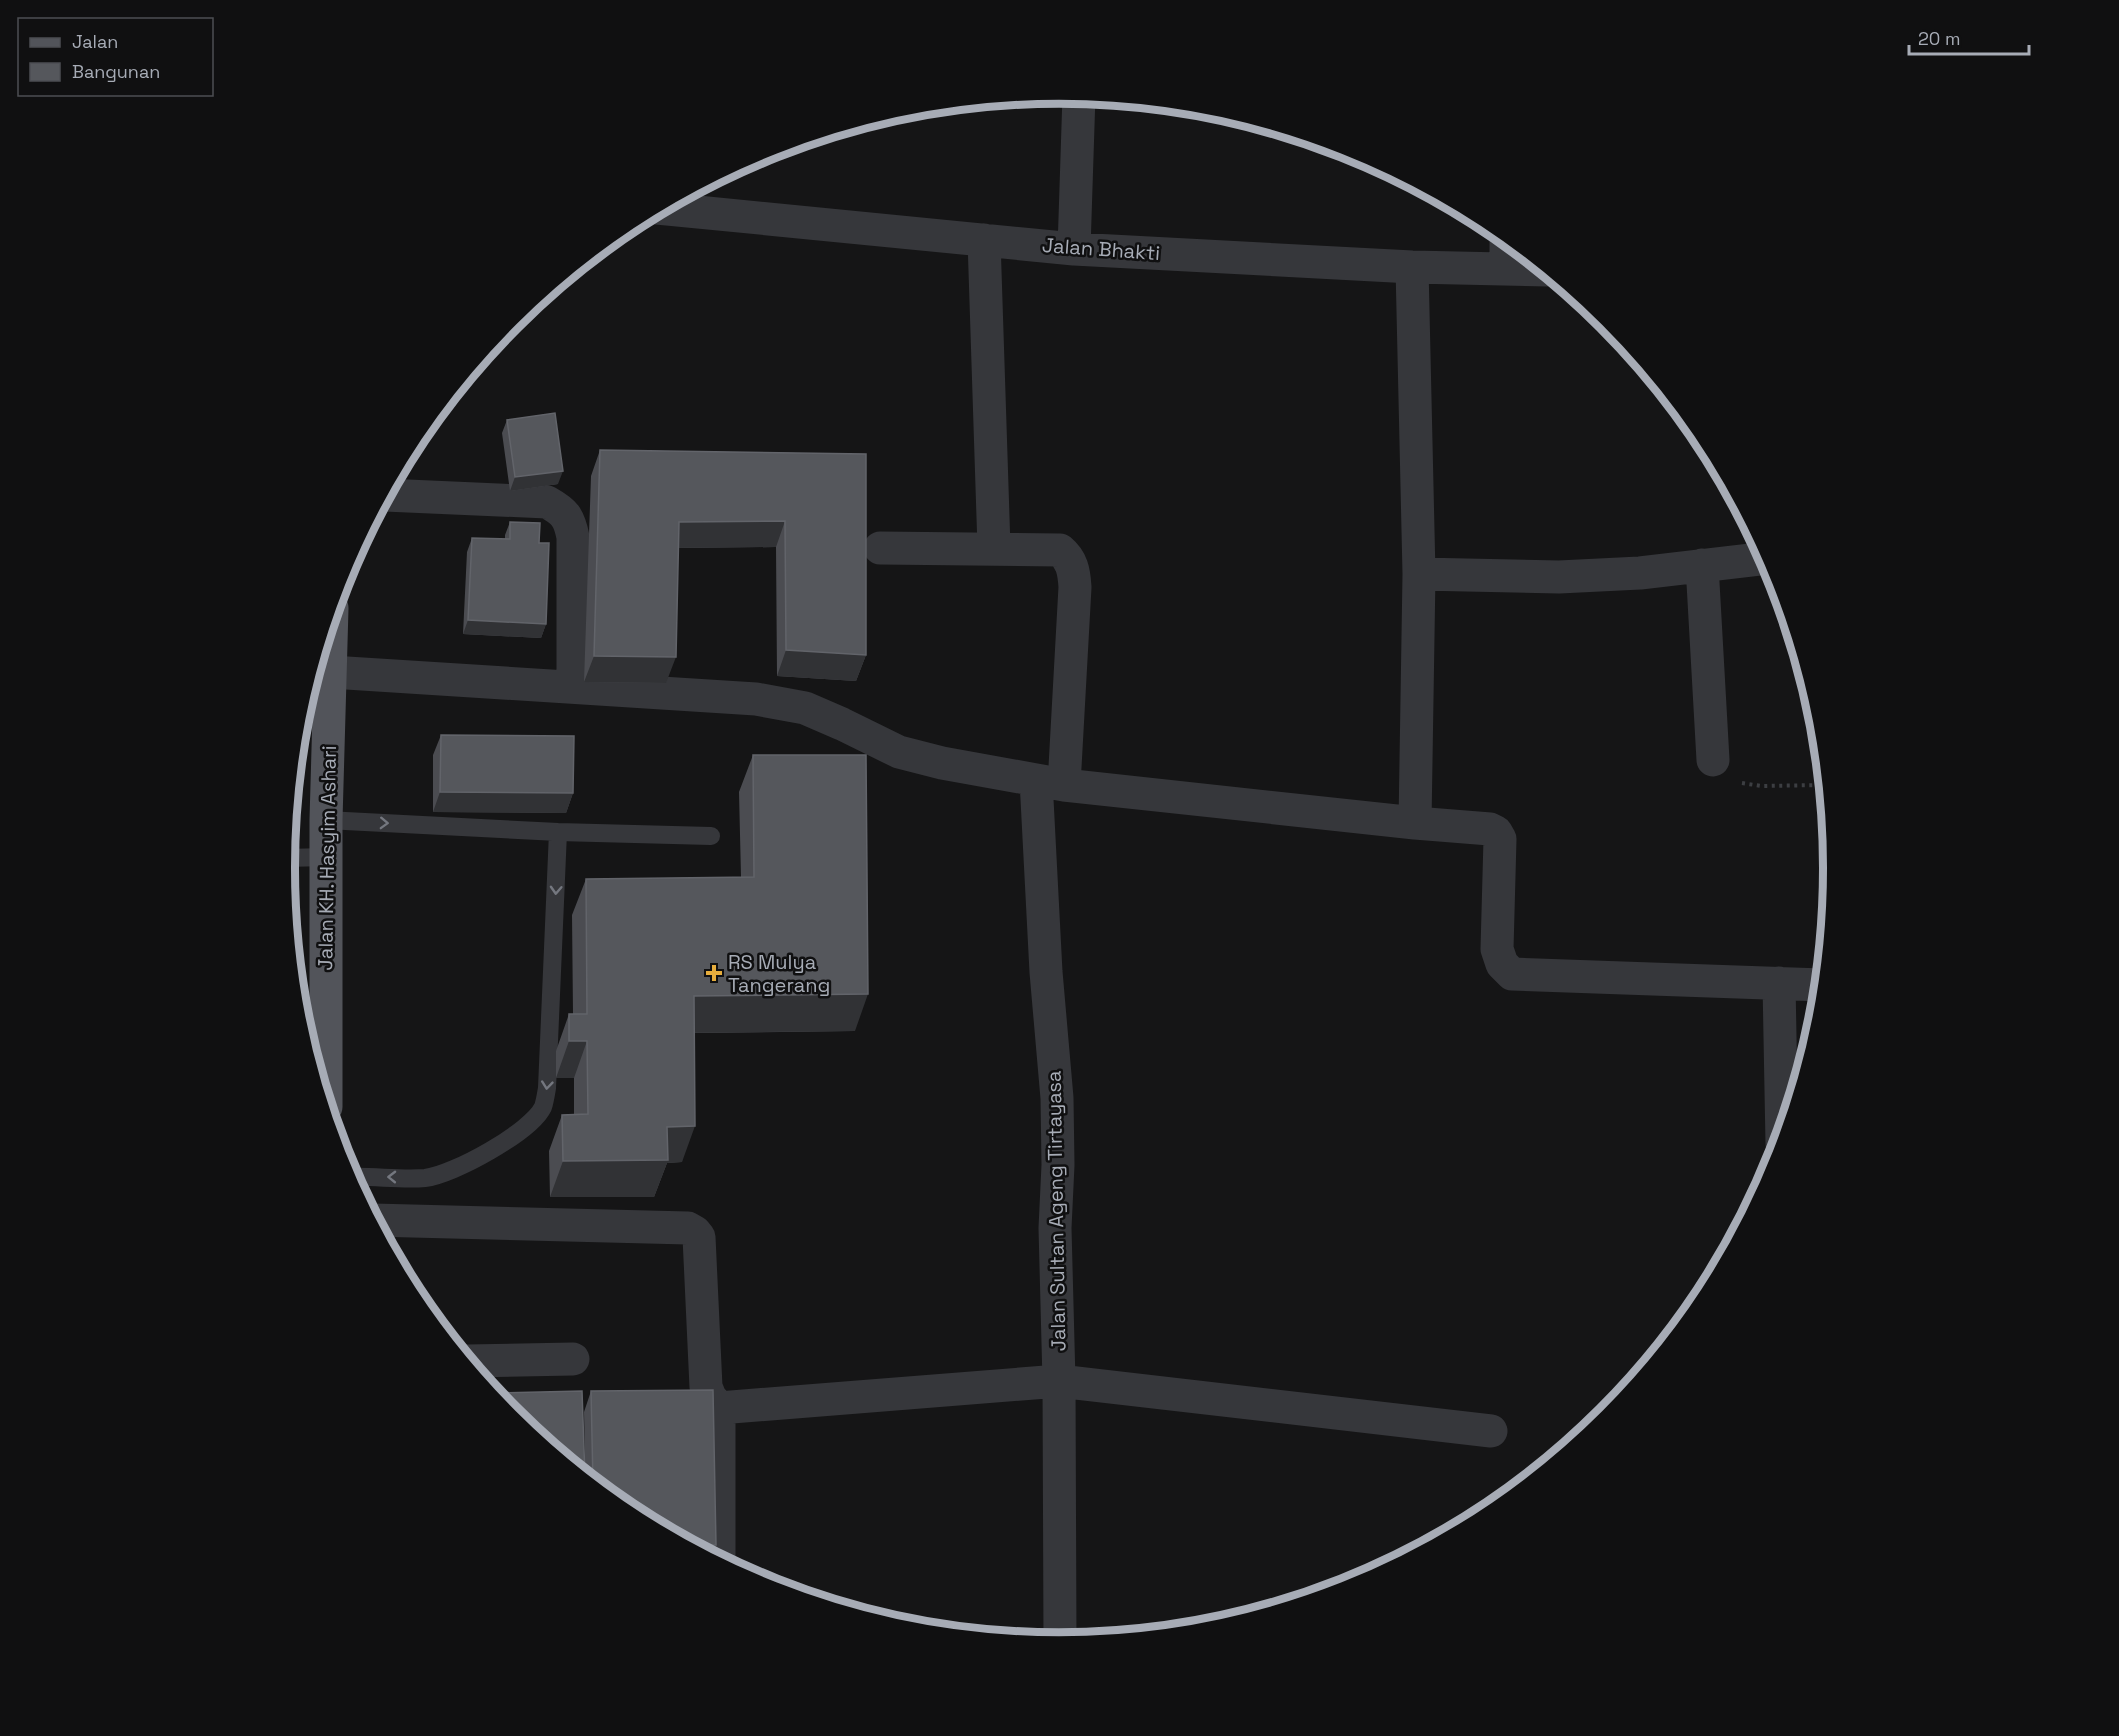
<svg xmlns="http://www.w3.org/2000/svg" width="2119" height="1736" font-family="'Space Grotesk',sans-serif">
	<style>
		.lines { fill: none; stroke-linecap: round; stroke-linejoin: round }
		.path { stroke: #3c3e42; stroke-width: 4; stroke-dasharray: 3 4.5; stroke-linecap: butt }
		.lane { stroke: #36373b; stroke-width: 18 }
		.street { stroke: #36373b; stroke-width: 33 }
		.primary { stroke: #52545a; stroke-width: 33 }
		.wall { fill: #4b4c51 }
		.shaded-wall { fill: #313235 }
		.building { fill: #55575c; stroke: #62646a; stroke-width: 1.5 }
		.oneway { stroke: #74777f }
		.poi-dot { fill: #e6ad3d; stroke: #101011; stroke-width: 2 }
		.labels { text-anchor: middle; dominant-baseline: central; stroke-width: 5; stroke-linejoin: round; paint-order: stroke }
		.street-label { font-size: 20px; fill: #a7acb6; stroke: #101011 }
		.poi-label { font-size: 20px; fill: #a7acb6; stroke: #101011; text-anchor: start }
		.rim { fill: none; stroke: #a7acb6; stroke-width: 8 }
	</style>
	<rect width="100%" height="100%" fill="#151516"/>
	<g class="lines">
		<!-- path -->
		<path class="path" d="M1742 783 1761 786 1826 785"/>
		<!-- lane -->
		<path class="lane" d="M326 820 558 832 711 836
			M286 858 326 857
			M350 1177C374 1176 401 1180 425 1178 453 1175 531 1132 543 1107 545 1101 546 1094 547 1088L558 832"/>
		<!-- street -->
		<path class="street" d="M657 208 1074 249 1412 267 1547 270
			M984 240 994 548
			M1074 249 1079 95
			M1412 267 1419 574 1415 823
			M1506 269V237
			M385 495 547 502C565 512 569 517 573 537V686
			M880 548 1060 550C1072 560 1074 571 1075 587L1064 785
			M1702 565 1713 760
			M1419 574 1559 577 1640 573 1768 558
			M331 672 756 699 805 708 842 724 899 752 942 763 1064 785 1415 823 1490 829 1496 832 1500 839 1497 949 1502 964 1512 974 1823 985
			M1036 780 1046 972 1057 1098 1058 1165 1055 1228 1059 1381 1060 1643
			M1779 983 1782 1144
			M373 1220 688 1228 695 1232 699 1237 706 1387 710 1397 719 1408V1560
			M467 1361 573 1359
			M719 1408 1059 1381 1491 1431"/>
		<!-- primary -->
		<path class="primary" d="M326 1107V820L332 608"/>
	</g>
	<!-- wall -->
	<path class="wall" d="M507 420 558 484 510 491 502 433Z
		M600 450 866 454V655L856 681 777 676 776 547 678 548 666 683 584 682 591 476Z
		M510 522 539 543 546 624 541 638 463 634 467 552 472 538 505 539V535Z
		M441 735 573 793 566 813 433 812V755Z
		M753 755 855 1031 694 1033 682 1162 667 1163 654 1197H550L549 1151 562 1115 574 1114V1078H556V1051L569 1014H573L572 915 586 879 741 877 739 792Z
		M591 1391 716 1545 712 1557 629 1512 511 1416 585 1458 584 1412Z"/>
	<!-- shaded-wall -->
	<path class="shaded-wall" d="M563 471 558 484 510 491 515 477Z
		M785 521 776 547 669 548 679 522Z
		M468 620 546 624 541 638 463 634Z
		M786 650 866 655 856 681 777 676Z
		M594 656 676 657 666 683 584 682Z
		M440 792 573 793 566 813 433 812Z
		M868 994 855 1031 680 1033 694 996Z
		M569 1041H587L574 1078H556Z
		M695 1126 682 1162 667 1163 654 1197H550L563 1161 667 1127Z
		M691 1545H716L712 1557Z"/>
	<!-- building -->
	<path class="building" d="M555 413 563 471 515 477 507 420Z
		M600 450 866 454V655L786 650 785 521 679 522 676 657 594 656Z
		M510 522 540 523 539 543H549L546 624 468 620 472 538 510 539Z
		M441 735 574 736 573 793 440 792Z
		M753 755H866L868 994 694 996 695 1126 667 1127 668 1160 563 1161 562 1115 588 1114 587 1041H569V1014H587L586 879 754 877Z
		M713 1390 716 1545H691L629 1512 593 1483 591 1391Z
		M582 1391 585 1477 511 1416 492 1393Z"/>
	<!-- one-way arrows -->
	<defs><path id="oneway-chevron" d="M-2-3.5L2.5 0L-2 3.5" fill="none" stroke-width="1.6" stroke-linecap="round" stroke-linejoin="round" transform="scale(1.5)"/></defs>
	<g class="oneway">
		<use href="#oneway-chevron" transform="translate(384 823) rotate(2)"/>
		<use href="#oneway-chevron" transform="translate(556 890) rotate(93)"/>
		<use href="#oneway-chevron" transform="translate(547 1085) rotate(96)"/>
		<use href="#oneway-chevron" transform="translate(392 1177) rotate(-179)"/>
	</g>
	<!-- markers -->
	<path class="poi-dot" d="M711 964h6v6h6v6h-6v6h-6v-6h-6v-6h6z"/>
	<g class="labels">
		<!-- street labels -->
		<g class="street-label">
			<text transform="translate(1101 249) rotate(4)">Jalan Bhakti</text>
			<text transform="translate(327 858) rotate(-89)">Jalan KH. Hasyim Ashari</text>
			<text transform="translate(1056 1211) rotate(-91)">Jalan Sultan Ageng Tirtayasa</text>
		</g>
		<!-- poi labels -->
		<g class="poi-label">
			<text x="728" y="962">RS Mulya<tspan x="728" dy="23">Tangerang</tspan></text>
		</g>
	</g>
	<!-- crop -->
	<path d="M0 0H2119V1736H0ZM295 868a764 764 0 1 1 1528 0a764 764 0 1 1-1528 0Z" fill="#101011" fill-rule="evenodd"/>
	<path class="rim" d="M295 868a764 764 0 1 1 1528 0a764 764 0 1 1-1528 0Z"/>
	<!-- legend -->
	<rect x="18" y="18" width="195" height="78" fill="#101011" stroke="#4c4e53" stroke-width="1.5"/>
	<rect x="30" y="38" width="30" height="9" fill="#52545a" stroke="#4c4e53" stroke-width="1.5"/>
	<text x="72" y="48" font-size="18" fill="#a7acb6">Jalan</text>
	<rect x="30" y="63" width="30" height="18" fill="#55575c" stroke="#4c4e53" stroke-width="1.5"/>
	<text x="72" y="78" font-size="18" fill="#a7acb6">Bangunan</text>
	<!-- scale -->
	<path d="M1909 45v9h120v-9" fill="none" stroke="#a7acb6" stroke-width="3"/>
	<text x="1918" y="45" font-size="18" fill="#a7acb6" stroke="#101011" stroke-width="4.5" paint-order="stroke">20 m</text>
</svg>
